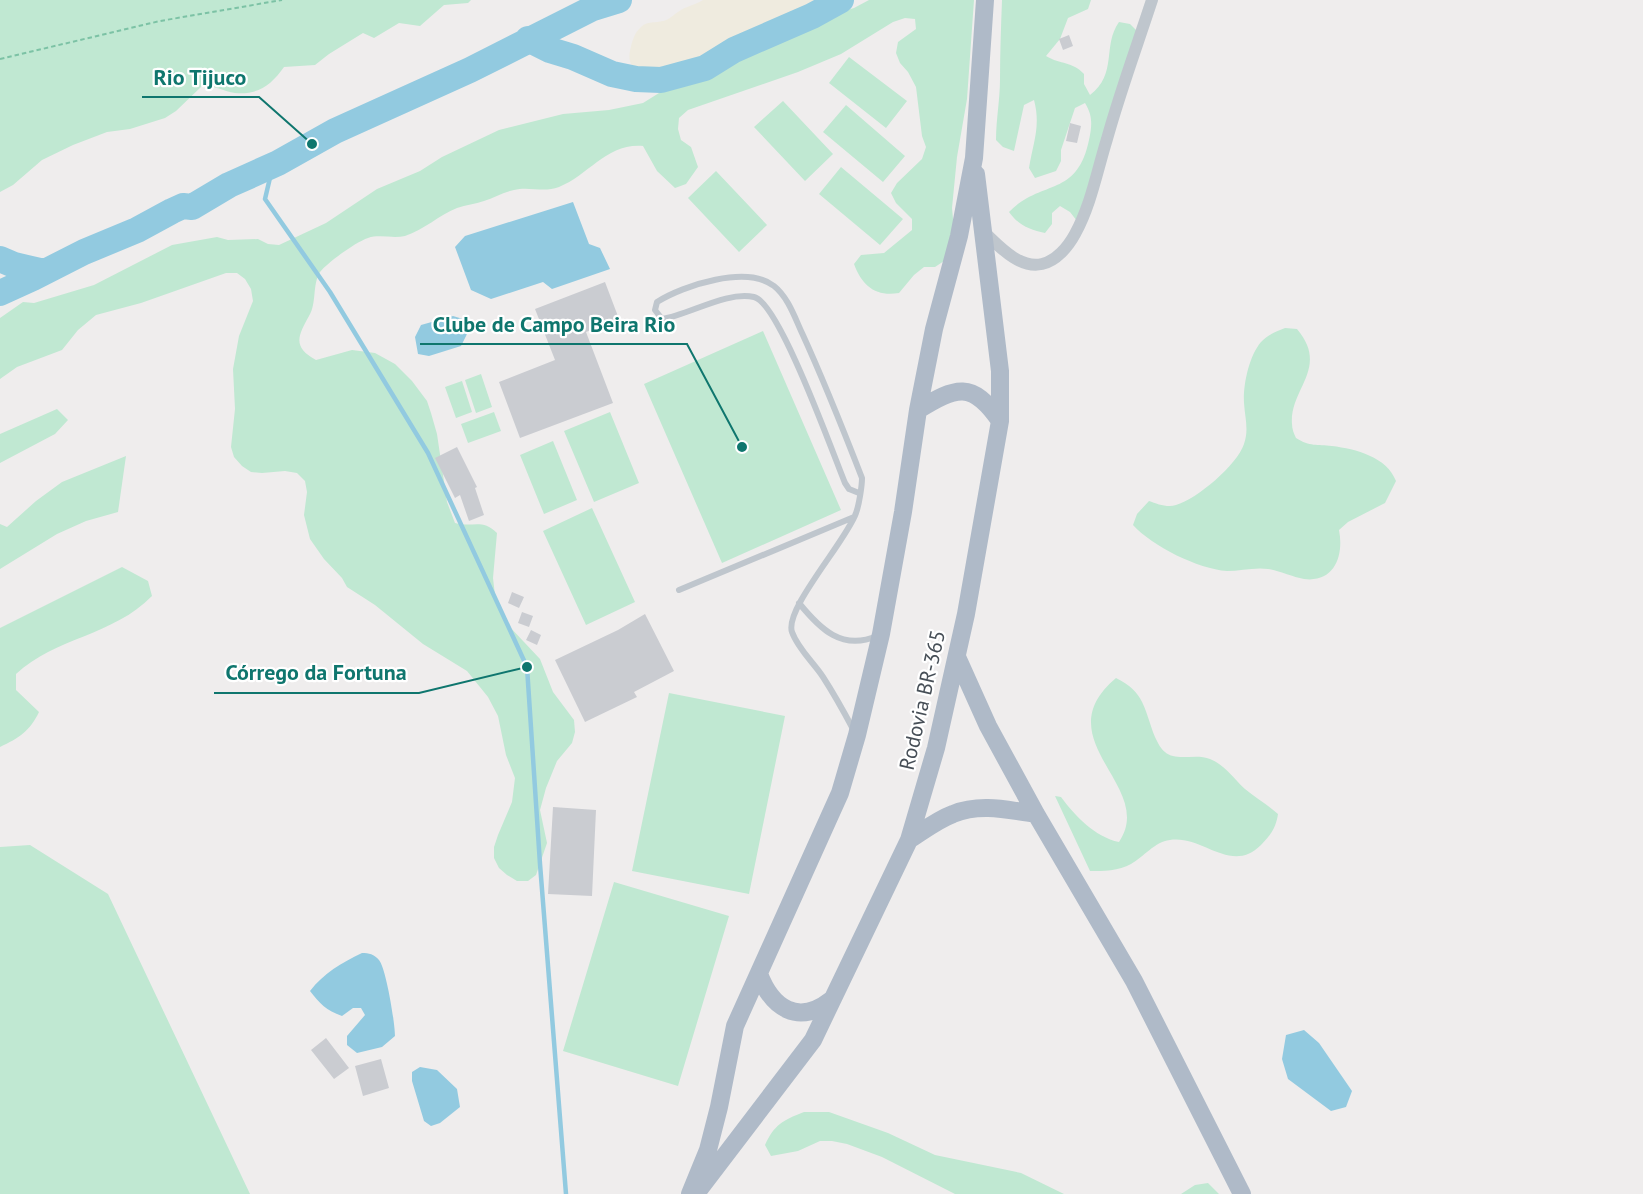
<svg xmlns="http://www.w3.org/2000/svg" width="1643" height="1194" font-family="'PT Sans',sans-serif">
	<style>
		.green { fill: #c0e8d2 }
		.sand { fill: #efebdf }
		.water { fill: #92cae0 }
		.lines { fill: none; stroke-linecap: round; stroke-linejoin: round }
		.stream { stroke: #92cae0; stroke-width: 4.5 }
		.river { stroke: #92cae0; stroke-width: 26 }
		.building { fill: #caccd1 }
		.path { stroke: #7cc2a5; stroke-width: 2; stroke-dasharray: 4.5 3; stroke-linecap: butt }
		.lane { stroke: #bfc6cd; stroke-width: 6 }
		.street { stroke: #bfc6cd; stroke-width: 12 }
		.primary { stroke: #afbac8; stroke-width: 18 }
		.labels { text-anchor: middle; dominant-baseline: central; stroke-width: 4.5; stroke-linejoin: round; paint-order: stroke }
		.street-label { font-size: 21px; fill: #474f57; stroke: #fff }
		.leader { fill: none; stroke: #0f766e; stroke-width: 2 }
		.callout-dot { fill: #0f766e; stroke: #fff; stroke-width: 2 }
		.callout-label { font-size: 22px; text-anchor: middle; font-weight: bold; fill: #0f766e; stroke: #fff; stroke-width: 4.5; stroke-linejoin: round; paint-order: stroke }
	</style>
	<rect width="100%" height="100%" fill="#efeded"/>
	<!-- green -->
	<path class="green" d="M0 0H471L468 3 444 5 420 26 399 23 374 38 363 33 329 54 315 65 284 67C271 85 259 95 235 93 223 91 214 85 202 86L176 111 165 118 130 129 107 132 73 145 42 160 13 185 0 192Z
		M869 0H974L967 99 957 157 952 208 954 229 944 261 935 267H924L914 275 899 293C876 297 862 286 854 264L861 255 884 253 912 230V219L896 203 891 193 897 183 922 159 926 147 922 136 916 87 908 72 900 63 896 53 898 42 916 29 915 19 905 18 893 22 841 54 798 72 688 110 679 118 678 129 681 140 691 147 698 167 686 184 675 188 657 171 643 146C607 143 589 175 559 187 543 193 529 186 514 190 503 192 494 198 484 201 475 204 466 205 457 208 439 215 424 230 405 236 393 239 380 234 368 238 356 242 328 262 320 272 312 285 317 303 309 316 298 336 292 347 316 360L352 350 375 353 395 364 412 381 427 401 431 413 437 434 447 502 455 523C473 528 482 518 497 533L493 578 496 604 507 624 540 659 553 692 574 720 575 732 572 743 557 761 546 788 540 810 547 843 536 875 528 881H517L507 875 499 868 494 858V847L498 835 512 802 515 778 506 755 498 716 488 697 467 671 423 644 375 605 347 587 342 578 324 559 310 539 304 515 307 492 305 481 297 473 285 471 262 473 251 472 242 466 234 457 231 447 235 409 233 369 239 336 253 301 251 289 245 279 237 273H226L141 303 96 315 78 330 62 350 17 367 0 379V318L23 302 34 303 94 285 172 245 217 237 228 240 258 239 268 244 279 245 326 223 377 189 420 171 442 157 499 130 563 114 609 110 643 103 683 78 706 69 739 52 818 19 854 8Z
		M1002 0H1091L1088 9 1068 18 1060 39 1046 56C1061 65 1072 61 1084 74V84L1090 95C1118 74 1102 46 1119 22L1130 24 1138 32 1077 221 1070 212 1060 206 1052 213V224L1045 233C1030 230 1018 225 1009 212 1041 179 1077 198 1089 140 1092 126 1093 116 1085 103L1075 108 1061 150V161L1056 171 1035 178 1029 168C1033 143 1041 126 1034 100L1024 105 1014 151 1003 147 996 140C996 119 1000 100 1000 79 1000 53 1001 27 1002 0Z
		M849 57 907 101 886 128 829 83Z
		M783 101 833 154 805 181 754 127Z
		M846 105 905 156 883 182 823 132Z
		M841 167 903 219 880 245 819 194Z
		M716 171 767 225 739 252 688 198Z
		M1285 328 1297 329C1330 368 1289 389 1292 424 1292 429 1294 434 1296 438 1310 447 1317 444 1332 446 1356 449 1387 457 1396 481L1385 503 1348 522 1339 530C1344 555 1335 583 1304 579 1292 577 1280 571 1268 569 1255 567 1240 571 1227 571 1198 569 1152 546 1133 525L1137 514 1149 501C1157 504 1168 508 1176 505 1197 499 1237 465 1244 444 1249 430 1245 418 1244 403 1243 385 1249 356 1261 342 1267 335 1277 331 1285 328Z
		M763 331 841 510 722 563 644 384Z
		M481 374 492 407 476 413 465 380Z
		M462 381 472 412 456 418 445 387Z
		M57 409 68 420 55 434 0 463V434Z
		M494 412 501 431 468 443 461 424Z
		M610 412 639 483 594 502 564 431Z
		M553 441 577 500 544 514 520 455Z
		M126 456 118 512 86 521 57 534 0 569V524L7 527 36 501 62 482Z
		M592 508 635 602 586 625 543 531Z
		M122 567 148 581 152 596C113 636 56 637 16 674V690L39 712C30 731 19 738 0 747V628Z
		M1116 678C1145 692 1144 709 1155 737 1158 743 1160 748 1165 752 1176 762 1196 753 1210 759 1225 765 1233 778 1245 789 1256 798 1268 805 1278 814 1276 828 1270 836 1261 845 1231 875 1203 835 1170 840 1154 842 1144 857 1131 864 1119 871 1103 871 1090 871L1055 796 1061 797C1075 816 1095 837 1119 842 1157 786 1043 740 1116 678Z
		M669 693 785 716 749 894 632 871Z
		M30 845 108 894 250 1194H0V847Z
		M614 882 729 916 678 1086 563 1051Z
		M804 1112H829L888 1133 935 1155 1021 1173 1064 1194H955L882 1157 847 1144 832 1141H820L798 1151 771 1156 765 1145C774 1125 783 1120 804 1112Z
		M1208 1183 1219 1194H1181L1195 1185Z"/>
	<!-- sand -->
	<path class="sand" d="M703 0H828C804 10 780 21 757 33 738 45 718 58 696 66 680 71 623 85 630 51 632 42 634 33 641 27 647 21 656 23 663 21 669 20 673 15 678 12 686 6 695 5 703 0Z"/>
	<!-- water -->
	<path class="water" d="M573 202 589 244 600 248 610 269 552 289 543 282 491 299 471 290 455 247 465 236Z
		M453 316 463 319 467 334 461 346 429 356 418 354 415 337 421 325Z
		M362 953C369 953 374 954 379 960 386 968 395 1023 395 1036L382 1047 357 1053 347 1045V1036L365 1015 361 1008H353L342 1016C326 1010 320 1004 310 991 324 973 341 963 362 953Z
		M1304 1030 1319 1043 1352 1091 1346 1107 1331 1111 1288 1079 1282 1059 1286 1035Z
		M420 1067 437 1070 457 1089 460 1107 440 1123 431 1126 424 1121 412 1081V1072Z"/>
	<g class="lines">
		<!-- stream -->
		<path class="stream" d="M273 165 265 199 330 292 428 453 527 667 540 864 566 1194"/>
		<!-- river -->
		<path class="river" d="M528 39 550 50 573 57 612 74 636 79 661 80 705 68 734 50 812 16 841 0
			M0 259 14 265 44 272
			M0 293 33 278 84 252 137 230 172 211 183 206 192 207 229 185 278 163 335 131 470 70 593 8 619 0"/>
	</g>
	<!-- building -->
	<path class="building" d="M1069 35 1073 46 1063 50 1059 39Z
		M1070 123 1081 126 1077 143 1066 141Z
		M605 282 619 319 586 332 613 403 520 438 499 382 555 360 535 309Z
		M457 447 477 487 475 488 484 515 469 521 460 495 455 498 435 458Z
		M512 592 524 597 519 608 508 603Z
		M522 612 533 616 529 627 518 623Z
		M645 614 674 671 634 692 637 697 585 722 555 660 618 630Z
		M531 630 541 635 537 645 526 640Z
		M553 807 596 810 592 896 548 894Z
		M326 1038 349 1068 334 1079 311 1050Z
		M381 1059 389 1088 363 1096 355 1066Z"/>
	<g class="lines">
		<!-- path -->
		<path class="path" d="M0 59 160 21 282 0"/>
		<!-- lane -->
		<path class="lane" d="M679 590 854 517
			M799 603C820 629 842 651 877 636
			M853 729C844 712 834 694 823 677 814 663 798 649 792 632 784 609 847 540 856 513 859 505 862 486 862 478 843 429 824 381 802 333 795 318 788 297 774 286 747 265 684 285 657 302L655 310 662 319C689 315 726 291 754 297 779 302 833 454 845 483L849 489 859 493"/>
		<!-- street -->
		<path class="street" d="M984 232C999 246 1019 269 1042 264 1056 261 1068 247 1075 234 1091 205 1097 171 1107 139 1120 92 1137 46 1152 0"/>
		<!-- primary -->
		<path class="primary" d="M918 410C956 387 972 380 1000 421
			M957 657 988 726 1036 814 1134 981 1242 1194
			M909 840C923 831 937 820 953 814 980 803 1008 810 1036 814
			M759 974C772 1008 798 1026 831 1000
			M698 1191 813 1040 909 840 936 748 966 614 1000 421V371L976 174
			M690 1194 708 1150 719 1107 735 1026 840 793 857 735 881 634 903 512 918 410 934 329 959 236 974 158 985 0"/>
	</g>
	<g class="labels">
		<!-- street labels -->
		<g class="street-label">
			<text transform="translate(922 700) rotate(-77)">Rodovia BR-365</text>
		</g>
	</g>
	<!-- callouts -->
	<path class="leader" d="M312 144L259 97H142M742 447L687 344H420M527 667L419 693H214"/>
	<g class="callout-dot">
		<circle cx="312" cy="144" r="6"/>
		<circle cx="742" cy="447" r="6"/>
		<circle cx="527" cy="667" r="6"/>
	</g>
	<g class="callout-label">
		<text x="200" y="85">Rio Tijuco</text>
		<text x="554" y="332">Clube de Campo Beira Rio</text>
		<text x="316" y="680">Córrego da Fortuna</text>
	</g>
</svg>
